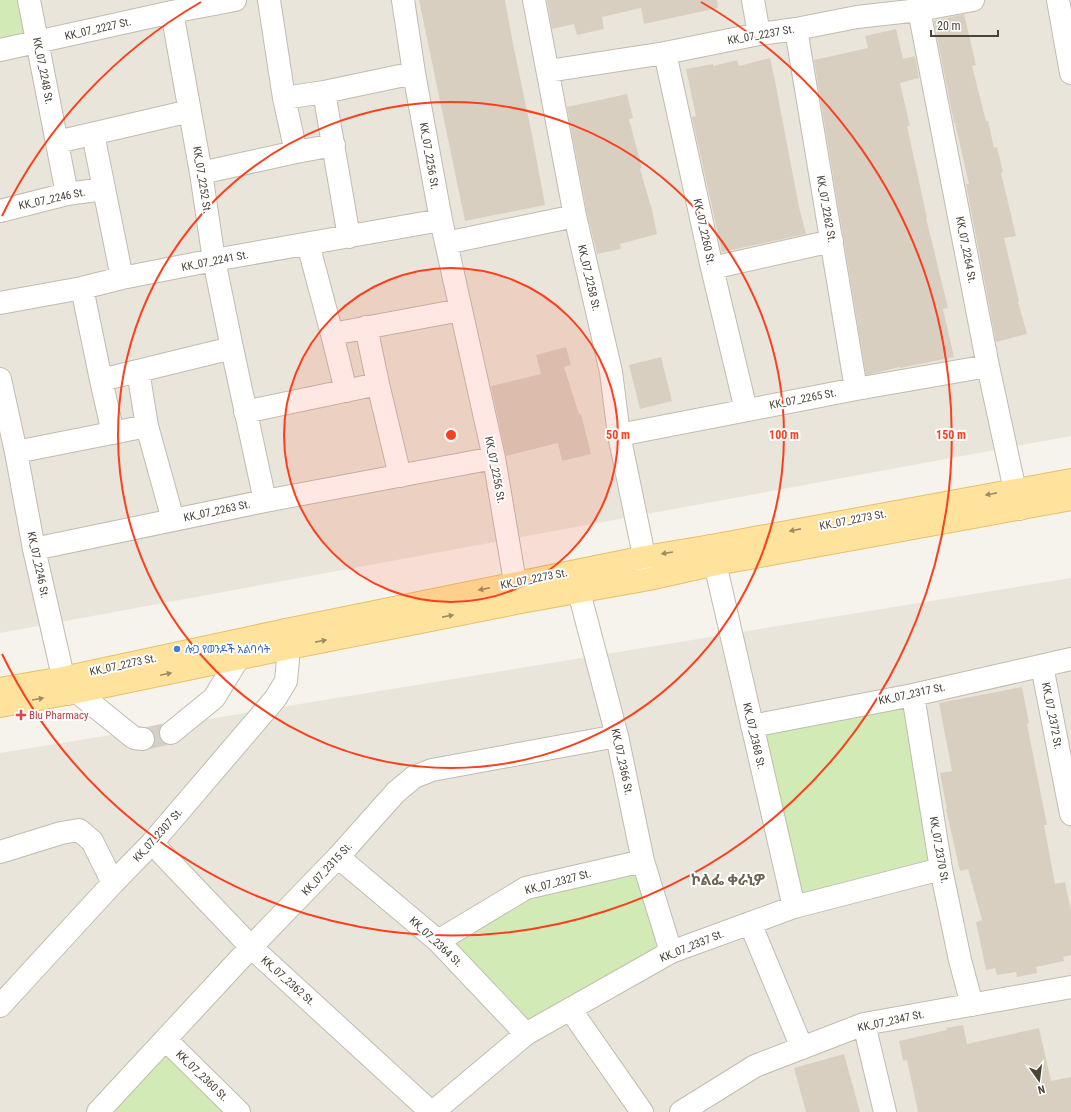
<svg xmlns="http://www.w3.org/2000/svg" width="1071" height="1112" font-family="'Roboto Condensed','Noto Sans Ethiopic',sans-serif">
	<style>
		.residential { fill: #eae5da }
		.green { fill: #d2eab5 }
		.building { fill: #d8cfc1 }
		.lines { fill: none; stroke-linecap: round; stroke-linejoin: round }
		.minor-tunnel { stroke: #d4d0c8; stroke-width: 22; stroke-dasharray: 22 11; stroke-linecap: butt }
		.minor-casing { stroke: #c2bbae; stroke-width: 24 }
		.major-casing { stroke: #e6c16a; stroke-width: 24 }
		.minor { stroke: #fff; stroke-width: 22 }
		.major { stroke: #ffe39c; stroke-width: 22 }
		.oneway { fill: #9c8c66 }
		.ring { fill: none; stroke: #fc3f1d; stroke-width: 2 }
		.shop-dot { fill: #3f7fe0; stroke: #fff; stroke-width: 1.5 }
		.health-dot { fill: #e0444e; stroke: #fff; stroke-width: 1.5 }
		.labels { text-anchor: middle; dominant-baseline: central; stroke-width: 4; stroke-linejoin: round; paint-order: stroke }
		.street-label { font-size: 11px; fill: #4b4439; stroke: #fff }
		.shop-label { font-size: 11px; fill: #366cbe; stroke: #fff; text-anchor: start }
		.health-label { font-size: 11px; fill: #be3a42; stroke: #fff; text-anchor: start }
		.district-label { font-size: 15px; font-weight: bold; fill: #6e6250; stroke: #fff }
		.centre { fill: #fc3f1d; stroke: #fff; stroke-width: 2 }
		.ring-label { font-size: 12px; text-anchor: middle; font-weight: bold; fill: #fc3f1d; stroke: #fff; stroke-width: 4; stroke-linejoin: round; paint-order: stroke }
	</style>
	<rect width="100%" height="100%" fill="#f6f3ec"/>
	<!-- residential -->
	<path class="residential" d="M0 0H1071V436L0 633Z
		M1071 578V1112H0V753Z"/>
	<!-- green -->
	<path class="green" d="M0 0H29L37 42 0 50Z
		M913 695 941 869 794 907 752 726Z
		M643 861 671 952 526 1034 438 941 525 883Z
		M166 1040 239 1112H98Z"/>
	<!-- building -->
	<path class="building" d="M419 0H505L513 44 532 135 545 205 465 221Z
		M547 0H717L718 8 644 24 641 8 602 17 604 29 577 35 574 24 552 29Z
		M964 14 976 65 972 66 986 121H988L994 148 997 147 1003 172 1001 173 1016 236 1004 238 1019 301 1018 302 1027 334 996 342 966 184H969L955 123H954L934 21Z
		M896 29 903 59 915 56 919 78 900 83 910 126H907L927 218H926L948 308 943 309 954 357 900 368V367L866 375 814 60 868 48 865 36Z
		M770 58 775 81 799 207 806 234 722 252 692 117 696 116 686 69 713 64V66L737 60 739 66Z
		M627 94 633 118 629 119 642 168 640 169 652 210 657 234 620 244 621 249 597 254 587 213 567 107Z
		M566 347 571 365 564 367 579 414H581L591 454 562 461 558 443 506 456 491 386 541 374 536 355Z
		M661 357 672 401 640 409 629 365Z
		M1022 687 1029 723 1027 724 1047 825H1044L1055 884 1065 882 1071 911V955L1063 957 1064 961 1036 967 1037 973 1017 977 1016 972 997 975 995 968 986 970 976 922 982 920 968 869 960 871 946 809H947L940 773 952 771 939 703Z
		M963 1025 967 1044 1039 1028 1051 1081 1071 1077V1112H918L907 1060 903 1061 899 1041 947 1030 946 1028Z
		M844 1054 860 1112H806L794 1068Z"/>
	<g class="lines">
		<!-- minor-tunnel -->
		<path class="minor-tunnel" d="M143 739 171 733"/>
		<!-- minor casing -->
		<g class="minor-casing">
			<path id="minor" d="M29 0 67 194
				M269 0 284 98 296 152
				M403 0 414 73 441 220 494 458 515 582 521 601
				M534 0 575 216 611 372 619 435 648 575
				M753 0 759 34
				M1058 0 1071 73
				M919 10 988 366 1019 509
				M172 12 201 173 214 260 232 348 265 501
				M796 29 856 389
				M0 50 172 12 235 0
				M665 53 712 268 746 410
				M548 71 665 53 759 34 796 29 857 17 919 10 973 0
				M324 92 349 237
				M284 98 324 92 414 73
				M93 134 122 278
				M57 142 190 111
				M201 173 296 152 334 145
				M0 211 67 194 104 189
				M446 243 575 216
				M308 244 332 334 346 391
				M712 268 832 241
				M82 288 101 380 113 433
				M0 303 82 288 122 278 214 260 441 220
				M366 327 378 384 400 476
				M332 334 461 310
				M138 371 147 426 173 520
				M0 379 16 452 34 549 67 694
				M101 380 232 348
				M245 412 378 384
				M619 435 856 389 988 366
				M16 452 147 426
				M711 546 794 907
				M34 549 265 501 494 458
				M575 573 579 592 617 736 643 861 671 952
				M1042 666 1071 814
				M77 692 134 738 143 739
				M913 695 941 869 960 960 972 1005
				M752 726 913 695 1071 659
				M171 733 214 698 238 659
				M152 843 251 947 431 1112
				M0 852 61 833 79 830 92 841 113 883
				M338 857 438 941 526 1034
				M750 923 802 1048
				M438 941 526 888 643 861
				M0 1006 113 883 152 843 275 699 286 681 289 648 286 630
				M570 1009 642 1112
				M864 1024 885 1112
				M166 1040 239 1112
				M98 1112 251 947 338 857 396 792 414 777 432 770 617 736
				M433 1112 526 1034 671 952 794 907 941 869
				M681 1112 755 1066 864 1024 1071 987"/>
		</g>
		<!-- major casing -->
		<g class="major-casing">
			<path id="major" d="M0 689 63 678 286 630 645 557 711 546 1071 480
				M0 706 77 692 289 648 521 602 649 579 716 564 1071 499"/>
		</g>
		<!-- minor -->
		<use href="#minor" class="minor"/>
		<!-- major -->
		<use href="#major" class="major"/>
	</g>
	<!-- one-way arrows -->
	<defs><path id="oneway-solid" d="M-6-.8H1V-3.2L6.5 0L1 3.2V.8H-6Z"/></defs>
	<g class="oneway">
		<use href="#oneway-solid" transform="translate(991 494) rotate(169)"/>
		<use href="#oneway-solid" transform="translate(795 530) rotate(169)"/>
		<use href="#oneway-solid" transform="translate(667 553) rotate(171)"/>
		<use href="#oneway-solid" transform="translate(484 589) rotate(168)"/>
		<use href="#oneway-solid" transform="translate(448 616) rotate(-11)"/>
		<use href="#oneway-solid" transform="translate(321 641) rotate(-11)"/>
		<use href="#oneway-solid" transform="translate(166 674) rotate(-12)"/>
		<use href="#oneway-solid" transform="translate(38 699) rotate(-10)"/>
	</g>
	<!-- distance rings -->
	<circle cx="451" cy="435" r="167" fill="#fc3f1d" fill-opacity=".12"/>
	<g class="ring">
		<circle cx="451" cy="435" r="167"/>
		<circle cx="451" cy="435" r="333"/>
		<path d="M2 216A500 500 0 0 1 201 2M701 2A500 500 0 1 1 2 654"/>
	</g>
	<!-- markers -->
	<circle class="shop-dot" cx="177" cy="649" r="4"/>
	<path class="health-dot" d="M19 709h4v4h4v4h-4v4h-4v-4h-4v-4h4z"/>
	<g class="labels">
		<!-- street labels -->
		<g class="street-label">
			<text transform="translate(98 29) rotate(-13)">KK_07_2227 St.</text>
			<text transform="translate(761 35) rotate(-10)">KK_07_2237 St.</text>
			<text transform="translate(43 71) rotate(79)">KK_07_2248 St.</text>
			<text transform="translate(429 156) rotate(80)">KK_07_2256 St.</text>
			<text transform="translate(202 180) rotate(81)">KK_07_2252 St.</text>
			<text transform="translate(52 199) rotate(-12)">KK_07_2246 St.</text>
			<text transform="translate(826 209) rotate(80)">KK_07_2262 St.</text>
			<text transform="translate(704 232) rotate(78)">KK_07_2260 St.</text>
			<text transform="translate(966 250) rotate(79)">KK_07_2264 St.</text>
			<text transform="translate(215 261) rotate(-11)">KK_07_2241 St.</text>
			<text transform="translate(589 278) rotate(77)">KK_07_2258 St.</text>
			<text transform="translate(803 399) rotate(-11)">KK_07_2265 St.</text>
			<text transform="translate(495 470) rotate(79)">KK_07_2256 St.</text>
			<text transform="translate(217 511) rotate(-12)">KK_07_2263 St.</text>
			<text transform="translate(853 520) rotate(-11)">KK_07_2273 St.</text>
			<text transform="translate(38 565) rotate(78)">KK_07_2246 St.</text>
			<text transform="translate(534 579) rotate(-11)">KK_07_2273 St.</text>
			<text transform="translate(123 665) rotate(-12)">KK_07_2273 St.</text>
			<text transform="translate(912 694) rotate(-12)">KK_07_2317 St.</text>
			<text transform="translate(1052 716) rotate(79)">KK_07_2372 St.</text>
			<text transform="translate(754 736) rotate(77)">KK_07_2368 St.</text>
			<text transform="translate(622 762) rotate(78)">KK_07_2366 St.</text>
			<text transform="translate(158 835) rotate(-48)">KK_07_2307 St.</text>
			<text transform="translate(939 850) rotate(80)">KK_07_2370 St.</text>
			<text transform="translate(327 869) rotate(-47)">KK_07_2315 St.</text>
			<text transform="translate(558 882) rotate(-15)">KK_07_2327 St.</text>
			<text transform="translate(436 942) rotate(43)">KK_07_2364 St.</text>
			<text transform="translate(692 946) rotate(-22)">KK_07_2337 St.</text>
			<text transform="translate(288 981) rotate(42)">KK_07_2362 St.</text>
			<text transform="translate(891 1021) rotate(-12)">KK_07_2347 St.</text>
			<text transform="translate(202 1076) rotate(44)">KK_07_2360 St.</text>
		</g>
		<!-- shop labels -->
		<g class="shop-label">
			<text x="185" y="649">ሎጋ የወንዶች አልባሳት</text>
		</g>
		<!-- health labels -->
		<g class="health-label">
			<text x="29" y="715">Blu Pharmacy</text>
		</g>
		<!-- district labels -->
		<g class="district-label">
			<text x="728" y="880">ኮልፌ ቀራኒዎ</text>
		</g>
	</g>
	<circle cx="451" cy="435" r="6" class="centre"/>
	<g class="ring-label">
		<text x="618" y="439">50 m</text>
		<text x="784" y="439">100 m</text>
		<text x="951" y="439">150 m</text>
	</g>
	<!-- north arrow -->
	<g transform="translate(1039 1080) rotate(166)" stroke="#ffffff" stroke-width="3" paint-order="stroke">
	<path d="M0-3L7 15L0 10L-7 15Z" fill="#4b4439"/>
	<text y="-6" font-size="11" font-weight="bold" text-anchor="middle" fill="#4b4439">N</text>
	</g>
	<!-- scale -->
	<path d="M931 30v6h67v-6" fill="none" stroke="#4b4439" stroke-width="2"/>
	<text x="937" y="30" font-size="12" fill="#4b4439" stroke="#ffffff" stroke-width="3" paint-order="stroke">20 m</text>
</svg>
